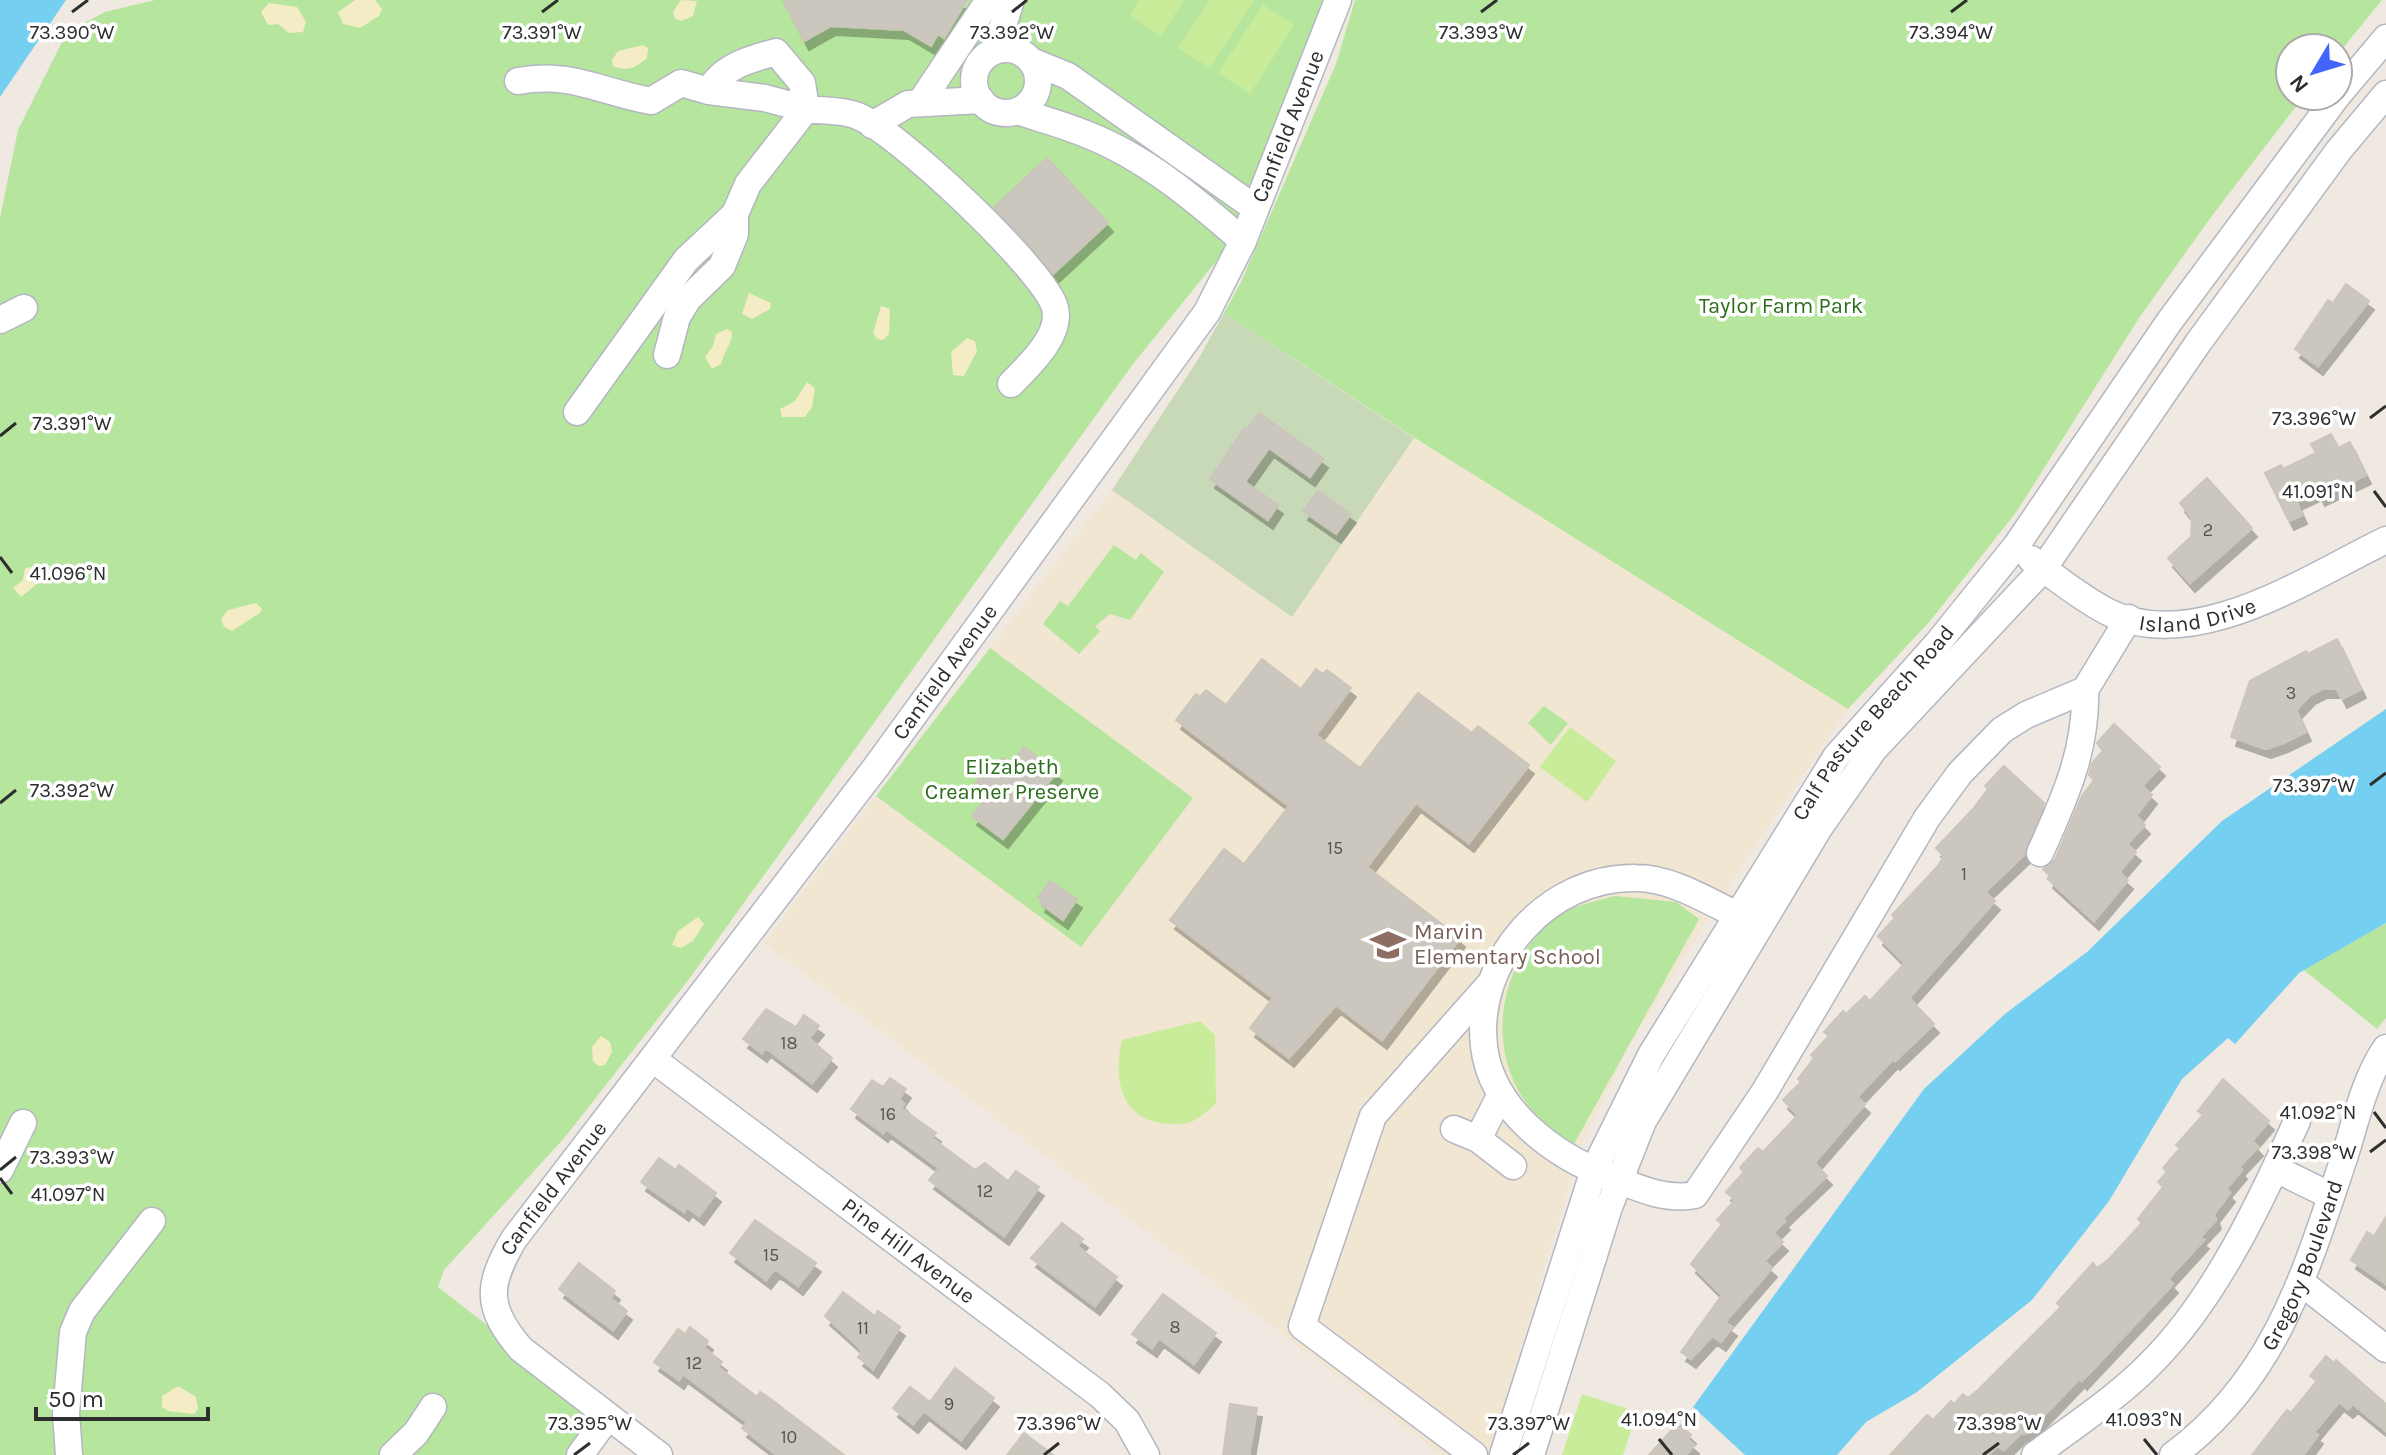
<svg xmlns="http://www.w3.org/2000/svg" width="2386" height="1455" font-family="Karla,sans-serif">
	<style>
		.education { fill: #f0e6d1 }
		.green { fill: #b6e59e }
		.sand { fill: #f3ecc5 }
		.cemetery { fill: #c8d9b8 }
		.pitch { fill: #c9ec9a }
		.water { fill: #75cff0 }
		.building { fill: #cbc7bf; stroke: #cbc5ba; stroke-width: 2; filter: url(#shadow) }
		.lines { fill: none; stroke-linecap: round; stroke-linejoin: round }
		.minor-casing { stroke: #b4b7c1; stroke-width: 29 }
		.minor { stroke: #fff; stroke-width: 26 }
		.ticks { fill: none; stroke: #2e2e2e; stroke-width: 3 }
		.labels { text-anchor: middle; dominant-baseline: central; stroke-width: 7; stroke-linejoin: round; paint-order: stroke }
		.number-label { font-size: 18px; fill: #555452 }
		.street-label { font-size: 22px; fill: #2e2e2e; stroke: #fff }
		.park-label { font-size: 22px; fill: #2c6e1b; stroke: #fff }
		.education-label { font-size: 22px; fill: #785e54; stroke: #fff; text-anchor: start }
		.ticks-label { font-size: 20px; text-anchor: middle; fill: #2e2e2e; stroke: #fff; stroke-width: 7; stroke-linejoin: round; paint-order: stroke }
	</style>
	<defs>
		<filter id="shadow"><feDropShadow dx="5" dy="9" stdDeviation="0" flood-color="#0004"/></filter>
	</defs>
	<rect width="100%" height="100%" fill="#efe9e1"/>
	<!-- education -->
	<path class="education" d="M1414 438 1848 709 1729 885 1631 1043 1584 1138 1488 1455H1442L764 943 876 796 1081 947 1192 798 990 648 1112 490 1292 617Z"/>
	<!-- green -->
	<path class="green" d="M155 0H1331L1235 238 1133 364 689 979 565 1137 444 1270 438 1287 599 1412 569 1455H0V218L18 130 67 32 105 12Z
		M1355 0H2382L2338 54V48H2290V96H2304L2211 217 2139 318 2017 511 1930 621 1848 709 1415 438 1224 313 1241 282 1336 64Z
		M1114 545 1136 560 1141 553 1164 572 1130 620 1110 614 1095 626 1100 631 1079 654 1043 624 1060 601 1068 606Z
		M990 648 1193 798 1081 947 876 796Z
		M1544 706 1568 723 1551 745 1528 723Z
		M1615 896 1676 902 1699 919 1574 1144C1552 1130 1529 1112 1517 1088 1487 1030 1505 956 1557 917 1573 905 1596 901 1615 896Z
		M2386 923V1018L2377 1029 2304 970Z"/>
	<!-- sand -->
	<path class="sand" d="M355 0H375L382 9 379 16 360 28 343 24 338 12Z
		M681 0 697 1 693 16 681 21 675 19 673 12Z
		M269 3 297 7 306 22 303 32 289 33 278 24 268 25 261 12Z
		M643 45 648 48 647 58C635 68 628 72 613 66L612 60 618 51Z
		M749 293 771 303 770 309 752 319 742 314Z
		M881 306 890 309 889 334 883 340 877 339 873 333Z
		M727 329 732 332C733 342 723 353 721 364L712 369 705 357 713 346 716 334Z
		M967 338 975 341 977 351 964 376 953 375 951 352Z
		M807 382 815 388 812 407 805 417H782L780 409 795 401Z
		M32 567 36 569 38 583 21 597 13 588 23 580 25 568Z
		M256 603 262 609 260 613 232 631 224 627 221 619 228 610Z
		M698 917 704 924 693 941 681 948 672 945 678 931Z
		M601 1036 610 1042 612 1052 605 1065 598 1066 593 1061 592 1047Z
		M178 1386 196 1397 198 1409 194 1414 168 1411 162 1407V1396Z"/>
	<!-- cemetery -->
	<path class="cemetery" d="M1224 313 1414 438 1292 617 1112 490 1199 358Z"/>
	<!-- pitch -->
	<path class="pitch" d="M1139 0H1184L1161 36 1130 15Z
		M1210 0H1254L1210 68 1178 48Z
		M1263 5 1294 25 1250 94 1218 73Z
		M1570 727 1616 761 1587 802 1540 767Z
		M1200 1021 1215 1035 1216 1104C1208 1110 1200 1118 1191 1122 1182 1125 1169 1124 1160 1123 1118 1116 1114 1075 1122 1040Z
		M1582 1394 1637 1412 1623 1455H1562Z"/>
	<!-- water -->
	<path class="water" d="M0 0H66L0 97Z
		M2386 709V923L2299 973 2235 1044 2228 1038 2182 1079 2109 1201 2032 1300 1917 1392 1866 1422 1837 1455H1745L1693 1407 1924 1089 2005 1014 2087 952 2222 821Z"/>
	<!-- building -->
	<path class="building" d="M783 0H967L944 38 938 34 931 46 904 30 831 26 804 41Z
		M1047 158 1108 223 1053 274 994 207Z
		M2346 284 2369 301 2318 366 2295 349 2328 300 2333 303Z
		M1259 413 1323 459 1310 477 1269 448 1245 482 1278 505 1268 520 1210 479 1244 428 1246 430Z
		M2331 434 2338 448 2350 442 2366 475 2320 497 2317 491 2296 501 2302 515 2289 521 2265 473 2281 465 2283 469 2316 453 2311 444Z
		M2207 478 2252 528 2190 583 2168 558 2191 537 2192 518 2180 503Z
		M1318 491 1351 514 1336 534 1303 511Z
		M2337 639 2361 689 2342 699 2337 689H2322L2310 695 2296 710 2306 732 2283 743 2266 749 2231 737 2250 681 2306 651 2308 654Z
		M1262 659 1301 689 1316 669 1323 674 1327 670 1351 688 1316 735 1360 768 1418 693 1472 733 1478 726 1529 765 1469 843 1416 803 1367 867 1460 938 1382 1040 1336 1005 1289 1058 1250 1028 1273 998 1170 920 1224 849 1244 864 1289 806 1176 720 1196 694 1200 697 1206 690 1226 705Z
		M2114 724 2160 767 2142 786 2152 795 2136 816 2145 825 2127 844 2136 852 2119 872 2128 880 2094 921 2048 879 2050 876 2043 869 2055 860 2082 796 2094 780 2089 775 2092 763 2103 751 2097 743Z
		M1024 747 1057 772 1003 839 972 816 988 795 975 784 987 768 991 772 1002 758 1012 763Z
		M2004 766 2044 803 2024 855 1985 892 1995 901 1909 998 1934 1024 1895 1061 1893 1059 1857 1097 1865 1104 1814 1163 1827 1176 1782 1219 1785 1221 1773 1233 1783 1242 1764 1261 1772 1268 1725 1322 1732 1327 1721 1342 1712 1336 1691 1359 1681 1352 1722 1295 1691 1264 1722 1224 1717 1220 1735 1200 1726 1192 1744 1172 1740 1168 1746 1161 1758 1148 1763 1152 1798 1115 1783 1100 1801 1082 1798 1079 1814 1058 1811 1055 1829 1036 1824 1032 1843 1011 1846 1014 1865 996 1870 1001 1905 963 1878 936 1895 918 1892 915 1938 866 1944 856 1936 848 1973 809 1988 789 1985 786Z
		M1050 881 1077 899 1063 920 1040 903 1042 900 1038 897Z
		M766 1009 796 1027 804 1015 819 1026 809 1038 832 1058 812 1083 766 1048 762 1053 743 1039Z
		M890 1078 906 1089 899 1099 904 1104 901 1108 936 1133 932 1138 975 1170 985 1163 1008 1181 1016 1171 1039 1187 1004 1236 929 1180 939 1168 886 1129 883 1133 851 1109 872 1080 883 1087Z
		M2223 1079 2269 1121 2252 1141 2258 1147 2239 1167 2242 1170 2226 1189 2230 1193 2214 1214 2216 1220 2200 1237 2204 1240 2168 1279 2173 1284 2082 1381 2080 1378 2035 1425 2024 1434 2022 1432 2004 1450 1997 1446 1988 1455H1890L1927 1415 1933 1420 1951 1401 1954 1404 1963 1394 1968 1398 1978 1390 2061 1307 2057 1303 2093 1263 2097 1268 2108 1260 2142 1223 2138 1219 2163 1187 2158 1182 2167 1172 2163 1168 2180 1148 2176 1145 2203 1115 2198 1111Z
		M659 1158 676 1170 679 1165 716 1193 699 1216 687 1207 684 1212 641 1182Z
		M2386 1217V1284L2351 1260 2367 1232 2374 1236Z
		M755 1220 816 1263 798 1286 778 1271 774 1270 766 1280 730 1253Z
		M1062 1223 1083 1239 1077 1246 1117 1277 1095 1306 1031 1258Z
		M579 1263 615 1291 610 1298 627 1311 613 1330 559 1289Z
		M843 1292 875 1316 878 1311 900 1327 873 1369 858 1357 862 1352 856 1344 825 1316Z
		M1163 1294 1216 1333 1194 1364 1159 1338 1152 1348 1132 1334Z
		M690 1327 708 1341 704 1348 722 1362 718 1367 757 1397 760 1392 768 1397 844 1455H777L742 1428 747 1422 683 1374 679 1380 654 1362 678 1329 685 1334Z
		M2326 1356 2334 1363 2336 1360 2386 1404V1431L2353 1404 2348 1409 2339 1402 2314 1432 2318 1435 2303 1455H2252L2287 1410 2291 1413 2317 1381 2310 1376Z
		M955 1368 994 1398 961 1440 924 1411 913 1424 893 1408 910 1387 930 1402Z
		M1230 1404 1257 1408 1249 1455H1223Z
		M1678 1423 1691 1435 1687 1439 1694 1445 1686 1455H1649Z
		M1024 1433 1053 1455H1007Z"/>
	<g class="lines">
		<!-- minor casing -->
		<g class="minor-casing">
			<g id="minor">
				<path d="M1002 49V29L1011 0"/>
				<circle cx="1006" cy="81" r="32"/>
				<path d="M776 52 802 83 806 109 765 98 709 91C722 66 751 59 776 52Z"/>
				<path d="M1031 61 1068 76 1255 208"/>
				<path d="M518 81C570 71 601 92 651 101L681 83 709 91"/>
				<path d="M2338 95 2386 38"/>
				<path d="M920 103 989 0"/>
				<path d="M1017 111C1041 119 1065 125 1088 135 1145 157 1197 201 1243 241"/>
				<path d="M872 125 908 104 981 100"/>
				<path d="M0 320 24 308"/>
				<path d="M667 355 677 317 688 299 722 266 735 234V214L748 184 806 109C822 111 840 110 855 115 892 126 1046 271 1055 308 1062 336 1028 366 1011 384"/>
				<path d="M577 412 686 260 735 214"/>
				<path id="s1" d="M2031 559C2054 577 2080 597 2106 611 2193 657 2309 577 2386 540"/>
				<path d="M2040 853C2064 800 2087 750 2085 690"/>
				<path d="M1737 915C1706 900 1671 878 1636 878 1548 876 1474 960 1484 1046 1491 1109 1553 1155 1608 1176 1636 1187 1664 1201 1695 1195L1765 1091 1927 818 1960 773 2002 730 2026 715 2085 690 2129 618"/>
				<path id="s2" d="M654 1060 1100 1395 1127 1421 1146 1455"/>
				<path d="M1454 1129 1478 1139 1501 1094"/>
				<path d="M1478 1139 1513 1166"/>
				<path d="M2276 1169 2331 1196"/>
				<path d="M0 1170 23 1123"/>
				<path d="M2302 1283 2386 1349"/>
				<path d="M69 1455 66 1413 73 1332 82 1311 152 1221"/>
				<path d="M393 1455 416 1433 433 1407"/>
				<path d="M580 1455 607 1418"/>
				<path id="s3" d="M659 1455 521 1349C485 1307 487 1285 514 1239L876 767 1207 312 1243 241 1338 0"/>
				<path d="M1474 1455 1302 1326 1373 1116 1488 986"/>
				<path id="s4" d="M1503 1455 1594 1170 1651 1055 1836 757 1937 644 2016 546 2169 322 2337 96"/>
				<path d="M1531 1455 1609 1207 1643 1121 1819 828 1874 749 2043 569 2198 343 2339 150 2386 94"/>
				<path d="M2035 1455C2075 1425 2120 1396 2154 1360 2216 1297 2261 1201 2297 1121"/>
				<path id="s5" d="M2173 1455C2276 1379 2306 1271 2345 1155 2356 1120 2365 1078 2386 1048"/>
			</g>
		</g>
		<!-- minor -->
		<use href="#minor" class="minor"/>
	</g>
	<!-- ticks -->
	<path class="ticks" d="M72 12 88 0M542 12 558 0M1012 12 1027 0M1481 12 1497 0M1951 12 1967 0M2370 418 2386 406M0 436 16 423M2374 491 2386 507M0 557 12 573M2370 785 2386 773M0 803 16 790M2374 1112 2386 1128M2370 1152 2386 1140M0 1170 16 1157M0 1178 12 1194M1659 1439 1672 1455M2144 1439 2157 1455M574 1455 590 1443M1044 1455 1059 1443M1513 1455 1529 1443M1983 1455 1999 1443"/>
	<!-- icons -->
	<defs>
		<g id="school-bare" transform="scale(2.76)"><path d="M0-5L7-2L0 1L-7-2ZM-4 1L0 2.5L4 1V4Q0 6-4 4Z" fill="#8d6e63" stroke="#fff" stroke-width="2.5" paint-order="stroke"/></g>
	</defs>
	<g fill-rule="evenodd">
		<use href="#school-bare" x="1388" y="945"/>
	</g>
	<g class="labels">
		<!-- number labels -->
		<g class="number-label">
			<text x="2208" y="530">2</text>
			<text x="2291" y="693">3</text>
			<text x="1335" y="848">15</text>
			<text x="1964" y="874">1</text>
			<text x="789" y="1043">18</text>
			<text x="888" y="1114">16</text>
			<text x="985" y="1191">12</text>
			<text x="771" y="1255">15</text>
			<text x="1175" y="1327">8</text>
			<text x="863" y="1328">11</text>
			<text x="694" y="1363">12</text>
			<text x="949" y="1404">9</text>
			<text x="789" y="1437">10</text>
		</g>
		<!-- street labels -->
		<g class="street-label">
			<text stroke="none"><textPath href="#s3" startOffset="1656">Canfield Avenue</textPath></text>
			<text stroke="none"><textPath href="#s1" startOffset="186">Island Drive</textPath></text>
			<text stroke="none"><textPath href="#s3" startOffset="1008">Canfield Avenue</textPath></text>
			<text stroke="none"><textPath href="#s4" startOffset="828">Calf Pasture Beach Road</textPath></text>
			<text stroke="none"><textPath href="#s3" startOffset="360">Canfield Avenue</textPath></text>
			<text stroke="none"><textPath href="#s2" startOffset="318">Pine Hill Avenue</textPath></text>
			<text stroke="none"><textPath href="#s5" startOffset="234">Gregory Boulevard</textPath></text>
		</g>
		<!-- park labels -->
		<g class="park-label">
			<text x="1781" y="306">Taylor Farm Park</text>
			<text x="1012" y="767">Elizabeth<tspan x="1012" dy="25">Creamer Preserve</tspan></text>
		</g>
		<!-- education labels -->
		<g class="education-label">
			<text x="1414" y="932">Marvin<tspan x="1414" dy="25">Elementary School</tspan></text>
		</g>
	</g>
	<g class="ticks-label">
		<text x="72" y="39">73.390°W</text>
		<text x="542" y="39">73.391°W</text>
		<text x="1012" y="39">73.392°W</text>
		<text x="1481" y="39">73.393°W</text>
		<text x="1951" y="39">73.394°W</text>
		<text x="2314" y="425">73.396°W</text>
		<text x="72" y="430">73.391°W</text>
		<text x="2318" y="498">41.091°N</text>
		<text x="68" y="580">41.096°N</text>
		<text x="2314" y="792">73.397°W</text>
		<text x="72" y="797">73.392°W</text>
		<text x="2318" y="1119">41.092°N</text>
		<text x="2314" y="1159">73.398°W</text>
		<text x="72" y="1164">73.393°W</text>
		<text x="68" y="1201">41.097°N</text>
		<text x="1659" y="1426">41.094°N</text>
		<text x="2144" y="1426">41.093°N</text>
		<text x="590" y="1430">73.395°W</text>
		<text x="1059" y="1430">73.396°W</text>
		<text x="1529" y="1430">73.397°W</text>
		<text x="1999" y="1430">73.398°W</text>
	</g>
	<!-- north arrow -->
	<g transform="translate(2314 72) rotate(232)"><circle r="38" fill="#ffffff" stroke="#ababab" stroke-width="2"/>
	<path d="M0-6L14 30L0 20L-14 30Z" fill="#4264fb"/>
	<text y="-12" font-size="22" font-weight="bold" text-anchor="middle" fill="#2e2e2e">N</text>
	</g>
	<!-- scale -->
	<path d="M36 1407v12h172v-12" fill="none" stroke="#2e2e2e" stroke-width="4"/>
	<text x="48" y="1407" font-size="24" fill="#2e2e2e" stroke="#ffffff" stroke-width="6" paint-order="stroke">50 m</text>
</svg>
